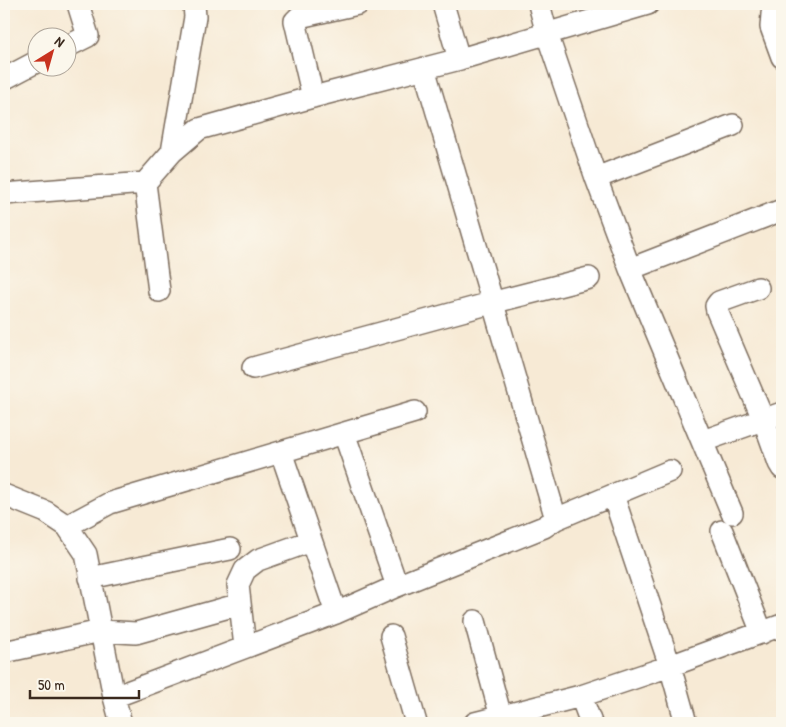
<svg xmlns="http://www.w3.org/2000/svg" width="786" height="727" font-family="'Patrick Hand',sans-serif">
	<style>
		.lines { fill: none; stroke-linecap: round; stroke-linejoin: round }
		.minor-casing { stroke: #7d6d5e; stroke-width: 24 }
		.minor { stroke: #fff; stroke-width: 21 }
	</style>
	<rect width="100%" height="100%" fill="#fbf7ec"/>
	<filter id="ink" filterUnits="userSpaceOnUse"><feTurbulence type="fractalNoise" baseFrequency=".02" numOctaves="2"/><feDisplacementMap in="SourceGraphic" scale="10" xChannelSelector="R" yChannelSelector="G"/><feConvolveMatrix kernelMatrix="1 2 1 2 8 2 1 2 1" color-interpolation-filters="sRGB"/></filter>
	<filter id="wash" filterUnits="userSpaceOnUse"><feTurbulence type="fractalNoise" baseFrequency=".0096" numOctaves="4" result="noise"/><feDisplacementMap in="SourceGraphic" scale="20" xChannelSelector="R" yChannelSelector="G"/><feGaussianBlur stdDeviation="1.12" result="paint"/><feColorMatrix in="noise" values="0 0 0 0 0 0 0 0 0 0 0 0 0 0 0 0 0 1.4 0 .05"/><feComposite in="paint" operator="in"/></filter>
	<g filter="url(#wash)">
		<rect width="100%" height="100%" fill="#f7ead5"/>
	</g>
	<g filter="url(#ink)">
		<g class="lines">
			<!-- minor casing -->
			<g class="minor-casing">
				<path id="minor" d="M443 4 459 59
					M539 4 547 34 596 178 630 269 732 513
					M782 8 772 14 771 27 782 57
					M68 46 88 36 78 4
					M4 79 38 61
					M313 97 295 21 299 17 358 4
					M172 152 195 17 194 4
					M596 178 733 125
					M145 183 159 291
					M4 194 145 183 172 152 199 129 313 97 460 59 648 4
					M630 269 782 210
					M758 288 719 302 716 306 717 311 764 421 779 463 782 468
					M253 368 491 303 589 278
					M344 433 397 586
					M703 441 782 413
					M281 452 336 613
					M4 495 46 512 67 526 86 554 114 697 121 723
					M556 519 670 471
					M67 526 110 503 415 412
					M722 531 762 633
					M90 578 230 549
					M475 621 501 717
					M391 636 416 723
					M245 647 238 585 245 570 258 560 311 541
					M4 652 101 631 136 633 240 604
					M581 696 591 723
					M114 697 336 613 397 586 544 527 556 519 424 68
					M475 723 581 696 670 666 613 495
					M686 723 670 666 782 625"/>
			</g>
			<!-- minor -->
			<use href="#minor" class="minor"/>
		</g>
	</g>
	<!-- margin -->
	<rect width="786" height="727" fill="none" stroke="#fbf7ec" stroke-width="20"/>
	<!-- north arrow -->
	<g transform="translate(52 52) rotate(37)"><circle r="24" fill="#fbf7ec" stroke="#aea59a"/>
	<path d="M0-4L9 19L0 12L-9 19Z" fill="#c8321e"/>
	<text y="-8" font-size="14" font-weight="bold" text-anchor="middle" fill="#3b2a1e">N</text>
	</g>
	<!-- scale -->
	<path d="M30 690v8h109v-8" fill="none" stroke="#3b2a1e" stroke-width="2.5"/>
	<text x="38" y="690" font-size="15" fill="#3b2a1e" stroke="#fbf7ec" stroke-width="4" paint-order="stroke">50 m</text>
</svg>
